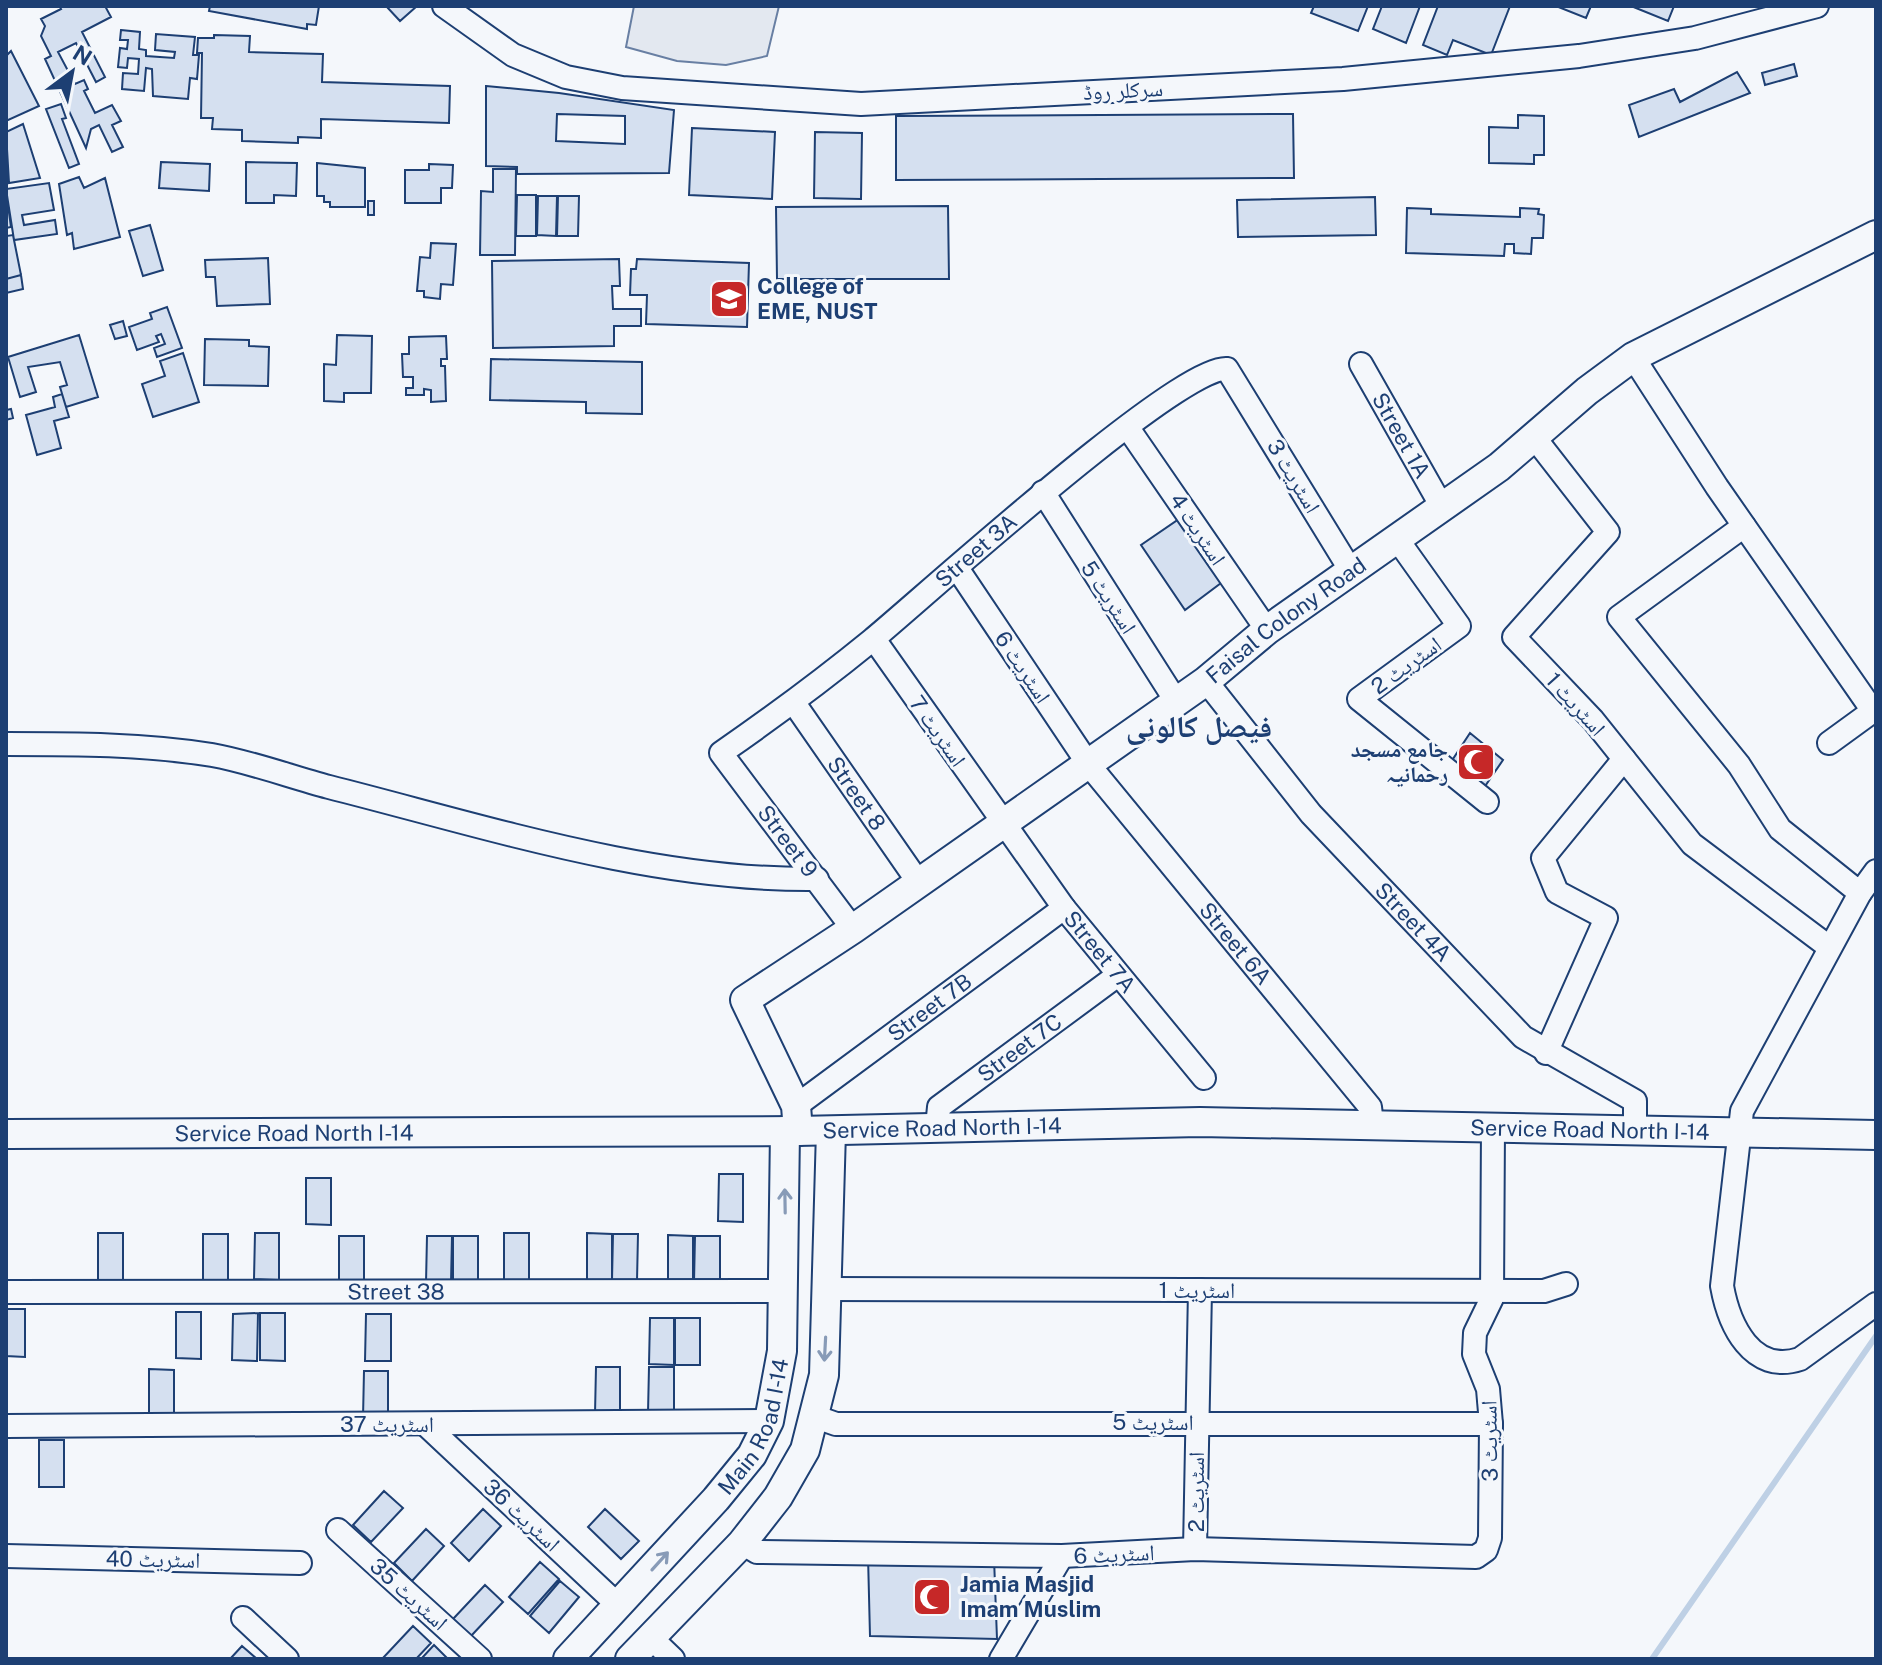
<svg xmlns="http://www.w3.org/2000/svg" width="1882" height="1665" font-family="'Public Sans','Noto Naskh Arabic',sans-serif">
	<style>
		.parking { fill: #e3e8f0; stroke: #687fa3; stroke-width: 2 }
		.lines { fill: none; stroke-linecap: round; stroke-linejoin: round }
		.stream { stroke: #bed0e5; stroke-width: 6 }
		.building { fill: #d5e0f0; stroke: #1d3f73; stroke-width: 2; fill-rule: evenodd }
		.minor-casing { stroke: #1d3f73; stroke-width: 26 }
		.major-casing { stroke: #1d3f73; stroke-width: 32 }
		.minor { stroke: #f4f7fb; stroke-width: 22 }
		.major { stroke: #f4f7fb; stroke-width: 28 }
		.oneway { stroke: #889bb7 }
		.labels { text-anchor: middle; dominant-baseline: central; stroke-width: 6; stroke-linejoin: round; paint-order: stroke }
		.street-label { font-size: 22px; fill: #1d3f73; stroke: #f4f7fb }
		.poi-label { font-size: 22px; font-weight: bold; fill: #1d3f73; stroke: #f4f7fb; text-anchor: start }
		.district-label { font-size: 30px; font-weight: bold; fill: #1d3f73; stroke: #f4f7fb }
	</style>
	<rect width="100%" height="100%" fill="#f4f7fb"/>
	<!-- parking -->
	<path class="parking" d="M634 6H779L767 56 726 65 677 61 626 47Z"/>
	<g class="lines">
		<!-- stream -->
		<path class="stream" d="M1652 1659 1876 1336"/>
	</g>
	<!-- building -->
	<path class="building" d="M59 6H105L111 17 82 32 105 77 96 82 76 43 58 52 75 84 84 80 88 89 84 91 95 113 112 105 121 121 112 125 123 147 112 152 99 125 91 129 86 148 45 59 51 56 41 36 45 26 41 19 61 9Z
		M210 6H319L316 25 307 24V29L209 11Z
		M386 6H417L400 21Z
		M1314 6H1368L1358 31 1311 13Z
		M1382 6H1420L1406 43 1373 29Z
		M1438 6H1510L1491 55 1453 40 1447 55 1423 45Z
		M1556 6H1591L1586 18Z
		M1631 6H1674L1668 21Z
		M121 30 140 32 139 49 146 50V56L174 58 175 52 155 50 156 34 195 37 193 55H199L197 79 190 78 188 99 153 96 152 69 146 68 144 91 122 89 123 73 138 74 139 59 128 58 127 68 118 67 120 48 127 49 128 40H120Z
		M214 35 250 36 249 52 323 54 322 82 450 86 449 123 321 119V138L298 137V143L242 141V130L212 129 213 118H201L202 53H197L198 38H214Z
		M11 51 39 106 6 121V56Z
		M1794 64 1797 76 1765 85 1762 73Z
		M1737 72 1750 93 1639 137 1629 105 1674 89 1680 102Z
		M486 86 559 93 674 110 669 173 517 174V167L486 166ZM557 114 625 116V144L556 141Z
		M61 104 66 118 62 119 79 164 69 168 46 109Z
		M1293 114 1294 178 896 180V116Z
		M1518 115 1544 116V155H1534V164L1489 163V127L1518 128Z
		M23 124 40 178 9 183 6 132Z
		M692 128 775 132 772 199 689 195Z
		M815 132 862 133 861 199 814 198Z
		M161 162 210 164 209 191 159 188Z
		M246 162 297 163 296 196 274 195V203H246Z
		M317 163 365 168V207H330V202H324V196H317Z
		M429 164 453 165 452 188H441V203H405V170H429Z
		M493 169H516L515 255H480L481 191 493 192Z
		M79 177 84 188 105 178 120 237 74 249 72 233 67 235 59 184Z
		M49 183 54 210 22 215 24 225 55 220 57 234 14 240 6 189Z
		M6 191 11 227 6 228Z
		M517 195H536V236H516Z
		M538 196H557L556 236 537 235Z
		M558 196H579L578 236H557Z
		M1375 197 1376 235 1238 237 1237 200Z
		M368 201H374V215H368Z
		M948 206 949 279H777L776 207Z
		M1407 208 1431 209V214L1520 217V208L1539 209 1538 214 1544 215 1543 238H1532L1531 254 1514 253V244H1505L1504 256 1406 253Z
		M150 225 163 270 143 276 129 231Z
		M13 235 21 275 6 279V236Z
		M431 243 456 244 453 285 441 284 440 299 424 297V291H417L420 257 430 258Z
		M268 258 270 304 217 306 215 277H206L205 260Z
		M619 259 620 286H612L613 309H641V326H614V346L493 348 492 261Z
		M637 259 749 263 747 327 646 324 647 295H630L631 269H636Z
		M21 275 23 289 6 293V279Z
		M167 307 182 348 157 357 154 348 165 344 161 334 156 336 159 342 137 350 129 327 152 319 150 313Z
		M123 321 127 336 115 339 110 325Z
		M79 335 98 397 66 407 60 387 67 385 60 362 28 367 36 392 20 397 8 357Z
		M337 335 372 336 371 393H344V402L324 401V364L336 365Z
		M446 336 447 359H441V366H445L446 401 431 402V390L424 389V395H406V388H413V377H403L402 354H409V337Z
		M205 339 249 340V346L269 347 268 386 204 385Z
		M183 353 199 402 153 417 142 384 165 376 160 361Z
		M491 359 642 362V414L586 413V402L490 400Z
		M62 394 69 417 54 421 61 448 37 455 26 415 55 407 53 397Z
		M11 409 13 418 6 420V410Z
		M1182 517 1225 580 1185 610 1141 545Z
		M1470 733 1503 760 1481 792 1449 765Z
		M719 1174H743V1222L718 1221Z
		M306 1178H331V1225L306 1224Z
		M98 1233H123V1280H98Z
		M255 1233H279V1280L254 1279Z
		M504 1233H529V1280H504Z
		M587 1233 612 1234V1281L587 1280Z
		M203 1234H228V1281L203 1280Z
		M613 1234H638L637 1281 612 1280Z
		M668 1235 693 1236V1283L668 1282Z
		M339 1236H364V1283H339Z
		M427 1236H452L451 1283H426Z
		M453 1236H478V1283L453 1282Z
		M695 1236H720V1283L694 1282Z
		M6 1309H25V1357L6 1356Z
		M176 1312H201V1359L176 1358Z
		M258 1313 257 1361 232 1360 233 1314Z
		M260 1313H285V1361L260 1360Z
		M366 1314H391V1361H365Z
		M650 1318H674V1365L649 1364Z
		M675 1318H700V1365H675Z
		M596 1367H620V1414H595Z
		M649 1367H674V1414L648 1413Z
		M149 1369 174 1370V1417L149 1416Z
		M364 1371H388V1418H363Z
		M39 1440H64V1487H39Z
		M384 1491 403 1508 371 1542 353 1525Z
		M483 1509 501 1526 469 1561 451 1543Z
		M605 1509 639 1541 621 1559 588 1527Z
		M426 1529 444 1546 412 1581 394 1563Z
		M868 1556 994 1558 997 1639 870 1636Z
		M540 1562 559 1579 528 1614 509 1597Z
		M560 1581 579 1597 549 1633 530 1616Z
		M485 1585 503 1602 471 1636 453 1619Z
		M413 1626 431 1643 416 1659H382Z
		M434 1645 448 1659H421Z
		M242 1646 257 1659H230Z"/>
	<g class="lines">
		<!-- minor casing -->
		<g class="minor-casing">
			<g id="minor">
				<path d="M444 6 513 55 566 77 622 88 861 104 1343 79 1579 56 1695 38 1817 6"/>
				<path d="M1633 357 1717 487 1873 711 1829 743"/>
				<path id="s1" d="M1361 364 1442 507"/>
				<path d="M1128 428 1267 630"/>
				<path d="M1534 437 1608 532 1514 637 1593 720 1692 844 1829 947"/>
				<path d="M1043 492 1176 701"/>
				<path d="M1744 526 1619 617 1739 765 1780 829 1860 893 1876 871"/>
				<path d="M1397 539 1459 626 1359 699 1487 802"/>
				<path id="s2" d="M957 568 1089 765 1370 1107 1372 1124"/>
				<path id="s3" d="M874 639 1064 908 1204 1078"/>
				<path id="s4" d="M1206 681 1311 814 1523 1037 1635 1101V1129"/>
				<path id="s5" d="M794 703 919 883"/>
				<path d="M6 744C75 744 144 744 212 755 251 762 291 777 329 787 487 827 652 881 817 879"/>
				<path d="M1860 893 1742 1111 1722 1286C1729 1325 1752 1375 1800 1359L1876 1304"/>
				<path id="s6" d="M853 929 721 753C773 717 823 680 872 640 923 598 1180 364 1227 369L1351 571"/>
				<path d="M1546 1053 1606 918 1557 892 1543 858 1624 759"/>
				<path id="s7" d="M796 1106 1064 908"/>
				<path id="s8" d="M937 1127 939 1107 1118 975"/>
				<path d="M827 1289 1544 1291 1566 1284"/>
				<path id="s9" d="M6 1292 784 1291"/>
				<path d="M816 1417 836 1424H1491"/>
				<path d="M425 1424 619 1606"/>
				<path d="M6 1426 769 1421"/>
				<path d="M338 1530 480 1659"/>
				<path d="M742 1543 757 1552 1062 1556 1195 1549 1476 1557 1486 1550 1490 1538 1491 1424 1488 1389 1474 1354 1475 1333 1492 1298 1493 1126"/>
				<path d="M1195 1549 1200 1290"/>
				<path d="M6 1556 300 1563"/>
				<path d="M243 1618 287 1659"/>
				<path d="M650 1637 673 1659"/>
				<path d="M1001 1659 1062 1556"/>
			</g>
		</g>
		<!-- major casing -->
		<g class="major-casing">
			<g id="major">
				<path id="s10" d="M798 1131 796 1106 745 1000 853 929 1206 681 1267 630 1499 467 1587 391 1633 357 1876 235"/>
				<path id="s11" d="M6 1134 798 1131 1200 1122 1876 1135"/>
				<path id="s12" d="M568 1659 716 1499 752 1455 769 1421 782 1351 785 1131"/>
				<path d="M630 1659 742 1543 778 1497 805 1450 824 1375 831 1131"/>
			</g>
		</g>
		<!-- minor -->
		<use href="#minor" class="minor"/>
		<!-- major -->
		<use href="#major" class="major"/>
	</g>
	<!-- one-way arrows -->
	<defs><path id="oneway-shaft" d="M-6 0H5M1.5-3L5.5 0L1.5 3" fill="none" stroke-width="1.6" stroke-linecap="round" stroke-linejoin="round" transform="scale(2)"/></defs>
	<g class="oneway">
		<use href="#oneway-shaft" transform="translate(785 1201) rotate(-91)"/>
		<use href="#oneway-shaft" transform="translate(825 1349) rotate(93)"/>
		<use href="#oneway-shaft" transform="translate(660 1561) rotate(-48)"/>
	</g>
	<!-- icons -->
	<defs>
		<g id="university-square" transform="scale(2)"><rect x="-9" y="-9" width="18" height="18" rx="4" fill="#c62828" stroke="#f4f7fb"/><path d="M0-5L7-2L0 1L-7-2ZM-4 1L0 2.5L4 1V4Q0 6-4 4Z" fill="#fff"/></g>
		<g id="mosque-square" transform="scale(2)"><rect x="-9" y="-9" width="18" height="18" rx="4" fill="#c62828" stroke="#f4f7fb"/><path d="M3.5-4.9A6 6 0 1 0 3.5 4.9A5 5 0 1 1 3.5-4.9Z" fill="#fff"/></g>
	</defs>
	<g fill-rule="evenodd">
		<use href="#university-square" x="729" y="299"/>
		<use href="#mosque-square" x="1476" y="762"/>
		<use href="#mosque-square" x="932" y="1597"/>
	</g>
	<g class="labels">
		<!-- street labels -->
		<g class="street-label">
			<text transform="translate(1123 90) rotate(-3)">سرکلر روڈ</text>
			<text stroke="none"><textPath href="#s1" startOffset="82">Street 1A</textPath></text>
			<text transform="translate(1294 476) rotate(59)">اسٹریٹ 3</text>
			<text transform="translate(1198 529) rotate(56)">اسٹریٹ 4</text>
			<text stroke="none"><textPath href="#s6" startOffset="546">Street 3A</textPath></text>
			<text transform="translate(1109 597) rotate(57)">اسٹریٹ 5</text>
			<text stroke="none"><textPath href="#s10" startOffset="804">Faisal Colony Road</textPath></text>
			<text transform="translate(1406 665) rotate(-36)">اسٹریٹ 2</text>
			<text transform="translate(1023 667) rotate(56)">اسٹریٹ 6</text>
			<text transform="translate(1576 704) rotate(48)">اسٹریٹ 1</text>
			<text transform="translate(938 731) rotate(55)">اسٹریٹ 7</text>
			<text stroke="none"><textPath href="#s5" startOffset="110">Street 8</textPath></text>
			<text transform="translate(788 841) rotate(53)">Street 9</text>
			<text stroke="none"><textPath href="#s4" startOffset="318">Street 4A</textPath></text>
			<text stroke="none"><textPath href="#s2" startOffset="468">Street 6A</textPath></text>
			<text stroke="none"><textPath href="#s3" startOffset="386">Street 7A</textPath></text>
			<text stroke="none"><textPath href="#s7" startOffset="166">Street 7B</textPath></text>
			<text stroke="none"><textPath href="#s8" startOffset="120">Street 7C</textPath></text>
			<text stroke="none"><textPath href="#s11" startOffset="936">Service Road North I-14</textPath></text>
			<text stroke="none"><textPath href="#s11" startOffset="1584">Service Road North I-14</textPath></text>
			<text stroke="none"><textPath href="#s11" startOffset="288">Service Road North I-14</textPath></text>
			<text x="1197" y="1290">اسٹریٹ 1</text>
			<text stroke="none"><textPath href="#s9" startOffset="390">Street 38</textPath></text>
			<text x="1153" y="1422">اسٹریٹ 5</text>
			<text x="387" y="1424">اسٹریٹ 37</text>
			<text stroke="none"><textPath href="#s12" startOffset="302">Main Road I-14</textPath></text>
			<text transform="translate(1489 1441) rotate(-91)">اسٹریٹ 3</text>
			<text transform="translate(1196 1492) rotate(-90)">اسٹریٹ 2</text>
			<text transform="translate(522 1515) rotate(43)">اسٹریٹ 36</text>
			<text transform="translate(1114 1554) rotate(-3)">اسٹریٹ 6</text>
			<text transform="translate(153 1559) rotate(1)">اسٹریٹ 40</text>
			<text transform="translate(409 1594) rotate(42)">اسٹریٹ 35</text>
		</g>
		<!-- poi labels -->
		<g class="poi-label">
			<text x="757" y="286">College of<tspan x="757" dy="25">EME, NUST</tspan></text>
			<text x="1448" y="749" text-anchor="end">جامع مسجد<tspan x="1448" dy="25">رحمانیہ</tspan></text>
			<text x="960" y="1584">Jamia Masjid<tspan x="960" dy="25">Imam Muslim</tspan></text>
		</g>
		<!-- district labels -->
		<g class="district-label">
			<text x="1199" y="726">فیصل کالونی</text>
		</g>
	</g>
	<!-- border -->
	<rect width="1882" height="1665" fill="none" stroke="#1d3f73" stroke-width="16"/>
	<!-- north arrow -->
	<g transform="translate(72 72) rotate(32)" stroke="#f4f7fb" stroke-width="6" paint-order="stroke">
	<path d="M0-6L14 30L0 20L-14 30Z" fill="#1d3f73"/>
	<text y="-12" font-size="22" font-weight="bold" text-anchor="middle" fill="#1d3f73">N</text>
	</g>
</svg>
